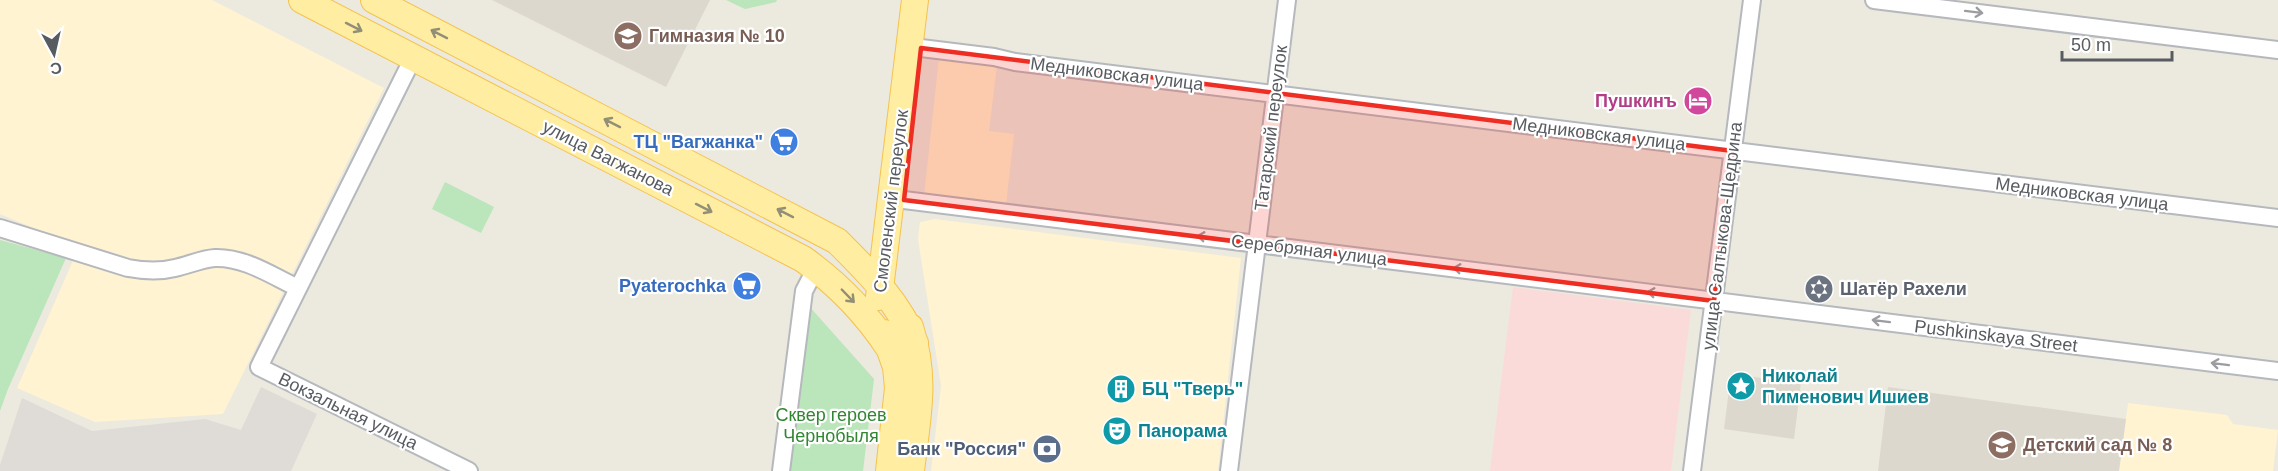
<svg xmlns="http://www.w3.org/2000/svg" width="2278" height="471" font-family="Helvetica,sans-serif">
	<style>
		.commercial { fill: #fff3d1 }
		.industrial { fill: #dfdcd7 }
		.education { fill: #dcd8ce }
		.medical { fill: #fbdbd9 }
		.green { fill: #bbe5ba }
		.lines { fill: none; stroke-linecap: round; stroke-linejoin: round }
		.street-casing { stroke: #b5b8bd; stroke-width: 20 }
		.primary-casing { stroke: #f5c24f; stroke-width: 28 }
		.street { stroke: #fff; stroke-width: 16 }
		.primary { stroke: #ffeda1; stroke-width: 26 }
		.oneway { stroke: #9b9da0 }
		.oneway2 { stroke: #928f77 }
		.marked { fill: #ee2d23; fill-opacity: 0.2; stroke: #ee2d23; stroke-width: 4.5; stroke-linejoin: round }
		.labels { text-anchor: middle; dominant-baseline: central; stroke-width: 4.5; stroke-linejoin: round; paint-order: stroke }
		.education-label { font-size: 18px; font-weight: bold; fill: #785e54; stroke: #fff; text-anchor: start }
		.street-label { font-size: 18px; fill: #585c61; stroke: #fff }
		.hotel-label { font-size: 18px; font-weight: bold; fill: #b23c85; stroke: #fff; text-anchor: end }
		.shop-label { font-size: 18px; font-weight: bold; fill: #366cbe; stroke: #fff; text-anchor: end }
		.worship-label { font-size: 18px; font-weight: bold; fill: #5b616d; stroke: #fff; text-anchor: start }
		.culture-label { font-size: 18px; font-weight: bold; fill: #0d838f; stroke: #fff; text-anchor: start }
		.park-label { font-size: 18px; fill: #328633; stroke: #fff }
		.service-label { font-size: 18px; font-weight: bold; fill: #4e5e75; stroke: #fff; text-anchor: end }
	</style>
	<rect width="100%" height="100%" fill="#ece9df"/>
	<!-- commercial -->
	<path class="commercial" d="M0 0H212L384 88 223 414 95 422 17 388 79 247 0 214Z
		M939 58 997 65 989 131 1014 134 1006 205 924 196Z
		M935 219 1241 258 1218 471H931L941 386 918 239 920 222Z
		M2128 403 2227 415 2233 424 2278 430 2273 471H2119Z"/>
	<!-- industrial -->
	<path class="industrial" d="M261 387 317 414 291 471H0V465L22 398 92 431 205 419 241 430Z"/>
	<!-- education -->
	<path class="education" d="M492 0H710L666 87Z
		M1731 374 1801 383 1794 439 1724 429Z
		M1888 387 2126 419 2119 471H1878Z"/>
	<!-- medical -->
	<path class="medical" d="M1513 287 1691 310 1671 471H1490Z"/>
	<!-- green -->
	<path class="green" d="M726 0H777L776 2 745 9Z
		M445 182 494 207 481 233 432 209Z
		M0 240 66 258 8 389 0 411Z
		M809 306 874 379 863 471H788Z"/>
	<g class="lines">
		<!-- street casing -->
		<g class="street-casing">
			<path id="street" d="M1874 0 2278 50
				M921 48 994 57 1015 62 2278 218
				M413 58 259 367 469 471
				M904 200 2278 371
				M0 228 128 268C144 271 159 272 175 268 189 265 201 259 215 258 245 257 272 276 298 288
				M781 471 804 291 816 268
				M1229 471 1287 0
				M1692 471 1752 0"/>
		</g>
		<!-- primary casing -->
		<g class="primary-casing">
			<path id="primary" d="M302 0 803 259C838 284 866 313 889 348
				M374 0 837 241C868 272 899 302 915 343
				M879 297 915 0
				M910 327C927 380 917 418 911 471
				M884 333 896 367 898 388 889 471"/>
		</g>
		<!-- street -->
		<use href="#street" class="street"/>
		<!-- primary -->
		<use href="#primary" class="primary"/>
	</g>
	<!-- one-way arrows -->
	<defs><path id="oneway-shaft" d="M-6 0H5M1.5-3L5.5 0L1.5 3" fill="none" stroke-width="1.6" stroke-linecap="round" stroke-linejoin="round" transform="scale(1.5)"/></defs>
	<g class="oneway">
		<use href="#oneway-shaft" transform="translate(1974 12) rotate(7)"/>
		<use href="#oneway-shaft" transform="translate(1206 237) rotate(-173)"/>
		<use href="#oneway-shaft" transform="translate(1462 269) rotate(-173)"/>
		<use href="#oneway-shaft" transform="translate(1656 293) rotate(-173)"/>
		<use href="#oneway-shaft" transform="translate(1881 321) rotate(-173)"/>
		<use href="#oneway-shaft" transform="translate(2220 364) rotate(-173)"/>
	</g>
	<g class="oneway2">
		<use href="#oneway-shaft" transform="translate(354 27) rotate(27)"/>
		<use href="#oneway-shaft" transform="translate(439 34) rotate(-153)"/>
		<use href="#oneway-shaft" transform="translate(612 123) rotate(-153)"/>
		<use href="#oneway-shaft" transform="translate(704 208) rotate(27)"/>
		<use href="#oneway-shaft" transform="translate(785 213) rotate(-153)"/>
		<use href="#oneway-shaft" transform="translate(848 296) rotate(46)"/>
	</g>
	<!-- marked area -->
	<path class="marked" d="M921 48 1733 151 1714 301 904 200Z"/>
	<!-- icons -->
	<defs>
		<g id="school-disc" transform="scale(1.5)"><circle r="9.5" fill="#8d6e63" stroke="#fff"/><path d="M0-5L7-2L0 1L-7-2ZM-4 1L0 2.5L4 1V4Q0 6-4 4Z" fill="#fff"/></g>
		<g id="hotel-disc" transform="scale(1.5)"><circle r="9.5" fill="#d1479c" stroke="#fff"/><path d="M-6-4.5h1.5V1H6V5H4.5V3h-9V5H-6ZM-4 0a1.8 1.8 0 1 1 3.6 0ZM.5 0V-2.5h3Q6-2.5 6 0Z" fill="#fff"/></g>
		<g id="supermarket-disc" transform="scale(1.5)"><circle r="9.5" fill="#3f7fe0" stroke="#fff"/><path d="M-6-5.5h2.5l.6 2H6L4.5 2H-2.5L-4.4-4H-6ZM-1.5 3.2a1.3 1.3 0 1 0 .1 0ZM3 3.2a1.3 1.3 0 1 0 .1 0Z" fill="#fff"/></g>
		<g id="synagogue-disc" transform="scale(1.5)"><circle r="9.5" fill="#6b7280" stroke="#fff"/><path d="M0-6.5L5.6 3.2H-5.6ZM0 6.5L5.6-3.2H-5.6Z" fill="#fff"/></g>
		<g id="sight-disc" transform="scale(1.5)"><circle r="9.5" fill="#0f9aa8" stroke="#fff"/><path d="M0-6L1.8-2.2L6-1.7L2.9 1.2L3.7 5.4L0 3.3L-3.7 5.4L-2.9 1.2L-6-1.7L-1.8-2.2Z" fill="#fff"/></g>
		<g id="building-disc" transform="scale(1.5)"><circle r="9.5" fill="#0f9aa8" stroke="#fff"/><path d="M-4-6H4V6H1V3H-1V6H-4ZM-2.5-4.3h1.7v1.8h-1.7ZM.8-4.3h1.7v1.8H.8ZM-2.5-1h1.7V.8h-1.7ZM.8-1h1.7V.8H.8Z" fill="#fff"/></g>
		<g id="theatre-disc" transform="scale(1.5)"><circle r="9.5" fill="#0f9aa8" stroke="#fff"/><path d="M-5-5.5Q0-4 5-5.5V0Q5 5 0 6Q-5 5-5 0ZM-3.3-2.5H-1v1.5H-3.3ZM1-2.5H3.3v1.5H1ZM-2.8 1Q0 5.5 2.8 1Z" fill="#fff"/></g>
		<g id="bank-disc" transform="scale(1.5)"><circle r="9.5" fill="#5c6f8a" stroke="#fff"/><path d="M-6-4H6V4H-6ZM0-2.3a2.3 2.3 0 1 0 0 4.6a2.3 2.3 0 1 0 0-4.6Z" fill="#fff"/></g>
	</defs>
	<g fill-rule="evenodd">
		<use href="#school-disc" x="628" y="36"/>
		<use href="#hotel-disc" x="1698" y="101"/>
		<use href="#supermarket-disc" x="784" y="142"/>
		<use href="#supermarket-disc" x="747" y="286"/>
		<use href="#synagogue-disc" x="1819" y="289"/>
		<use href="#sight-disc" x="1741" y="386"/>
		<use href="#building-disc" x="1121" y="389"/>
		<use href="#theatre-disc" x="1117" y="431"/>
		<use href="#school-disc" x="2002" y="445"/>
		<use href="#bank-disc" x="1047" y="449"/>
	</g>
	<g class="labels">
		<!-- education labels -->
		<g class="education-label">
			<text x="649" y="36">Гимназия № 10</text>
			<text x="2023" y="445">Детский сад № 8</text>
		</g>
		<!-- street labels -->
		<g class="street-label">
			<text transform="translate(1117 74) rotate(7)">Медниковская улица</text>
			<text transform="translate(1271 128) rotate(-83)">Татарский переулок</text>
			<text transform="translate(1599 134) rotate(7)">Медниковская улица</text>
			<text transform="translate(608 158) rotate(27)">улица Вагжанова</text>
			<text transform="translate(2082 194) rotate(7)">Медниковская улица</text>
			<text transform="translate(891 201) rotate(-83)">Смоленский переулок</text>
			<text transform="translate(1722 236) rotate(-83)">улица Салтыкова-Щедрина</text>
			<text transform="translate(1309 250) rotate(7)">Серебряная улица</text>
			<text transform="translate(1996 336) rotate(7)">Pushkinskaya Street</text>
			<text transform="translate(348 411) rotate(26)">Вокзальная улица</text>
		</g>
		<!-- hotel labels -->
		<g class="hotel-label">
			<text x="1677" y="101">Пушкинъ</text>
		</g>
		<!-- shop labels -->
		<g class="shop-label">
			<text x="763" y="142">ТЦ "Вагжанка"</text>
			<text x="726" y="286">Pyaterochka</text>
		</g>
		<!-- worship labels -->
		<g class="worship-label">
			<text x="1840" y="289">Шатёр Рахели</text>
		</g>
		<!-- culture labels -->
		<g class="culture-label">
			<text x="1762" y="376">Николай<tspan x="1762" dy="21">Пименович Ишиев</tspan></text>
			<text x="1142" y="389">БЦ "Тверь"</text>
			<text x="1138" y="431">Панорама</text>
		</g>
		<!-- park labels -->
		<g class="park-label">
			<text x="831" y="415">Сквер героев<tspan x="831" dy="21">Чернобыля</tspan></text>
		</g>
		<!-- service labels -->
		<g class="service-label">
			<text x="1026" y="449">Банк "Россия"</text>
		</g>
	</g>
	<!-- north arrow -->
	<g transform="translate(54 54) rotate(172)" stroke="#ffffff" stroke-width="4.5" paint-order="stroke">
	<path d="M0-4.5L10 22L0 15L-10 22Z" fill="#585c61"/>
	<text y="-9" font-size="16" font-weight="bold" text-anchor="middle" fill="#585c61">С</text>
	</g>
	<!-- scale -->
	<path d="M2062 51v9h110v-9" fill="none" stroke="#585c61" stroke-width="3"/>
	<text x="2071" y="51" font-size="18" fill="#585c61" stroke="#ffffff" stroke-width="4.5" paint-order="stroke">50 m</text>
</svg>
